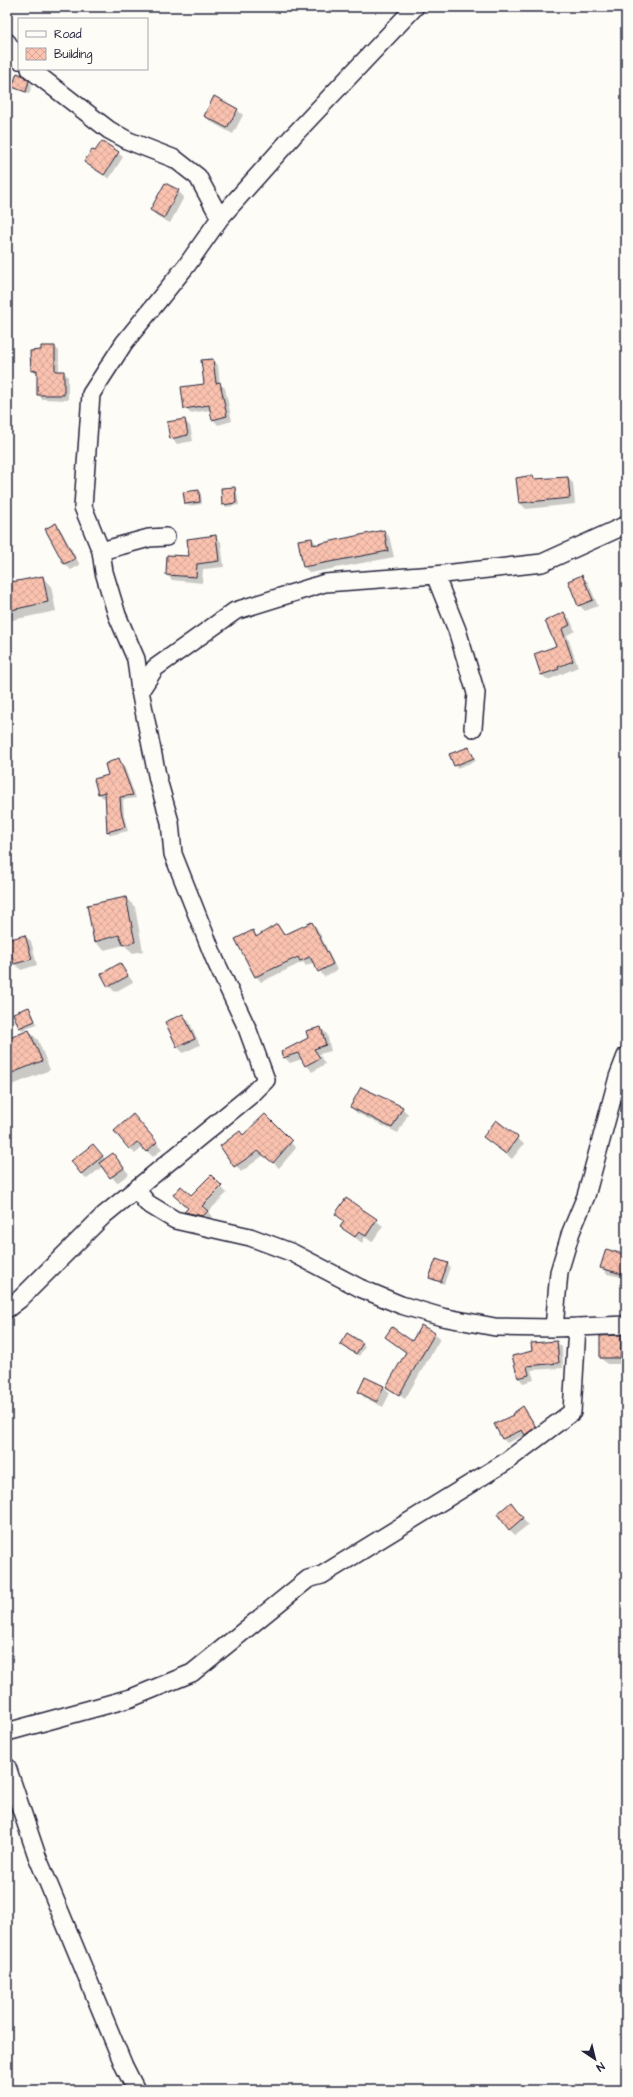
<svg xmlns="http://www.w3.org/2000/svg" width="633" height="2097" font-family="'Architects Daughter',sans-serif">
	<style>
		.shadow { fill: #0003 }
		.building { fill: url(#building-cross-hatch); stroke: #22223b }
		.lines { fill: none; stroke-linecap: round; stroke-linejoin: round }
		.street-casing { stroke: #22223b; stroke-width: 20 }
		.street { stroke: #fdfcf7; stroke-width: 17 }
	</style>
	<defs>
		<pattern id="building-cross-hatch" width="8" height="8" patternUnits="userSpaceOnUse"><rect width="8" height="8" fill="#fac2af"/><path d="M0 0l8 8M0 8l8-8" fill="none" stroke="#d6a697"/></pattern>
	</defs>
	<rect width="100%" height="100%" fill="#fdfcf7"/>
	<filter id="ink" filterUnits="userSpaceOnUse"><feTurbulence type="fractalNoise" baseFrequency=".025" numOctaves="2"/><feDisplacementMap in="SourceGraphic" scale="8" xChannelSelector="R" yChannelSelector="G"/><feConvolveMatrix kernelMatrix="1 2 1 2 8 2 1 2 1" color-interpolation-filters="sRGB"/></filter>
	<g filter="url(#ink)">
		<!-- shadow -->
		<path class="shadow" d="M22 76 32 85 29 94 13 87Z
			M237 110 243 115 233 134 211 122 205 116Z
			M102 142 123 157 109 179 85 161 95 153Z
			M178 191 184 197 170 223 157 216 151 210Z
			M55 347 59 351V372H64L68 377V400L42 399 38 394V375L32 370 42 351Z
			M213 360 218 365 220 384 225 388 232 421 218 425 213 419 211 410 190 413 185 408 205 385Z
			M184 420 190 426 193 441 177 444 171 438Z
			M533 476 537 480 568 478 573 483 575 504 526 509 520 503Z
			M235 488 237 491 239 505 226 507 223 504Z
			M198 491 201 494 202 504 188 506 186 504Z
			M56 524 61 530 80 565 71 570 65 564 46 529Z
			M383 531 389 536 394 557 310 573 304 567 299 541 312 539 318 545Z
			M215 536 221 542 224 567 203 569 202 583 172 580 167 575Z
			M582 576 588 582 598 606 585 611 579 605Z
			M42 577 51 586 56 611 7 621V584Z
			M564 613 570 619 575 631 567 635 578 667 548 680 542 675 557 647Z
			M469 748 476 761 457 768 454 765Z
			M119 760 123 763 136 798 123 800 124 816 128 831 111 835 108 832 106 796 103 798 99 794 95 780 110 775Z
			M126 898 135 907 143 951 133 953 124 945 104 950 95 942Z
			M312 923 317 928 337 970 324 977 314 962 306 966 303 962 261 982 256 976 253 931 258 937 277 925 285 935Z
			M25 936 31 941 37 965 21 970 15 964 8 940Z
			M120 964 133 982 115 992 109 986Z
			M29 1008 37 1024 22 1030 20 1027Z
			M183 1015 189 1021 200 1045 183 1053 178 1047 167 1022Z
			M321 1028 327 1034 331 1051 319 1054 325 1064 312 1072 302 1059 290 1063 284 1057Z
			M29 1031 38 1040 50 1070 7 1087V1040Z
			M351 1107 402 1108 408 1114 398 1133 357 1113Z
			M265 1116 296 1148 279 1168 264 1155 241 1172 221 1146 244 1136Z
			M139 1121 162 1149 153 1157 143 1147 135 1154 130 1148Z
			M496 1122 524 1144 512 1159 485 1137Z
			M98 1151 106 1160 113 1154 129 1174 117 1183 103 1166 87 1179 81 1173Z
			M211 1177 227 1193 208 1212 213 1217 209 1221 191 1217 186 1212 189 1208 191 1197Z
			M346 1199 383 1226 372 1242 365 1237 362 1243 341 1227 345 1222 336 1214Z
			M606 1251 626 1256V1278L607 1274 602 1268Z
			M447 1264 450 1267 444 1284 433 1280 431 1278Z
			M434 1333 440 1339 405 1399 387 1387 406 1353 386 1337 412 1343Z
			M621 1336 626 1342V1364H607L601 1358Z
			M557 1342 562 1347 563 1368 531 1370 534 1380 523 1383 519 1378 513 1357Z
			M341 1344H362L365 1346 359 1356Z
			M365 1379 384 1387 390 1393 383 1407 365 1398 359 1392Z
			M523 1408 540 1432 530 1439 526 1434 507 1443 503 1439 496 1425 514 1416Z
			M511 1504 528 1525 515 1535 509 1529Z"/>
		<!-- building -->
		<path class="building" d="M17 73 22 75 29 81 26 92 12 87Z
			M214 96 238 109 227 128 204 116Z
			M102 141 119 152 104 175 84 162 92 150 95 151Z
			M165 183 179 190 164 218 150 210Z
			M41 346H55V371H64V395H37V370L31 371 30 351 41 350Z
			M213 359 216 383 220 382 227 416 212 420 209 405 184 409 181 387 204 384 201 360Z
			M185 419 188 435 170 439 167 422Z
			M533 475 534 479 568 477 570 498 519 503 516 478Z
			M235 487 236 503 222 505 221 488Z
			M199 490 200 502 185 504 183 492Z
			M56 523 75 559 64 564 45 529Z
			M384 530 388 551 303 567 298 540 312 538 313 545Z
			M216 535 219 561 197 564 196 577 166 575 167 555 189 556 187 539Z
			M582 575 593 600 578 606 568 581Z
			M43 576 48 602 7 611V583Z
			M564 612 570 625 562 629 573 661 558 667 559 669 541 675 534 654 556 646 545 621Z
			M469 747 474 758 454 766 449 754Z
			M119 758 133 795 120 797 121 811 125 827 107 832 105 792 98 794 94 779 108 775 105 764Z
			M126 897 135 942 123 945 119 935 94 942 87 905Z
			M312 922 333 964 318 972 310 957 300 961 298 957 255 977 235 939 253 930 256 937 277 924 284 935Z
			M25 935 32 959 14 964 7 940Z
			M120 963 128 976 108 987 101 974Z
			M29 1007 35 1021 19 1028 13 1013Z
			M183 1014 195 1039 177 1047 165 1022Z
			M321 1027 326 1045 314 1049 320 1058 305 1066 298 1053 283 1058 281 1052 308 1038 306 1031Z
			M29 1030 42 1061 7 1075V1039Z
			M361 1087 403 1107 392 1128 350 1107Z
			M133 1114 157 1142 146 1152 137 1142 129 1149 114 1131Z
			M265 1114 292 1141 273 1163 258 1151 234 1167 220 1146 240 1131 243 1135Z
			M496 1120 518 1137 506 1154 483 1137Z
			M93 1144 103 1156 81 1174 71 1161Z
			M113 1153 124 1168 110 1178 99 1163Z
			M211 1175 222 1186 202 1206 208 1211 203 1216 184 1212 188 1208 173 1195 181 1186 191 1195Z
			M346 1198 377 1219 366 1236 359 1232 355 1237 340 1227 344 1221 335 1214Z
			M606 1249 626 1255 622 1274 600 1268Z
			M436 1259 448 1263 441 1282 429 1278Z
			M421 1325 435 1333 399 1395 386 1387 406 1352 385 1337 392 1327 412 1341Z
			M347 1333 363 1343 356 1354 340 1344Z
			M621 1335V1358H600V1336Z
			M557 1341 559 1363 527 1366 529 1375 518 1378 512 1356 532 1351 531 1343Z
			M365 1377 384 1386 377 1402 358 1392Z
			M523 1406 536 1427 525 1435 522 1430 502 1439 494 1424 513 1415 512 1414Z
			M511 1502 523 1518 509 1530 497 1514Z"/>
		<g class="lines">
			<!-- street casing -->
			<g class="street-casing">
				<path id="street" d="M7 42 19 60
					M30 69 109 130 129 141 175 159 198 177 220 218
					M101 551 149 538 166 537
					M435 575 457 630 476 693 473 728
					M140 691 136 659 117 615 104 572 101 551 83 507 91 394 124 343 187 265 220 218 293 136 415 7
					M136 1189 147 1203 175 1220 250 1237 293 1253 360 1288 401 1305 442 1317 495 1327 554 1328 626 1325
					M7 1309 20 1299 104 1215 251 1095 266 1080 247 1028 215 960 173 854 170 822 158 780 140 691 155 668 235 611 325 583 435 575 542 563 626 525
					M554 1328 559 1272 571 1232 586 1196 618 1077 626 1056
					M7 1732 131 1698 192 1673 308 1579 322 1575 504 1463 572 1412 577 1327
					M7 1767 37 1856 124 2066 136 2090"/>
			</g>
			<!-- street -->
			<use href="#street" class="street"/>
		</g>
	</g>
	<!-- margin -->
	<rect width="633" height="2097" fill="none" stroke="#fdfcf7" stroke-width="24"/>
	<rect x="12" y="12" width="609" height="2073" fill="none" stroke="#22223b" stroke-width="1.5" filter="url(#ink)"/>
	<!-- legend -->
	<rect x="18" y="18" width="130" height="52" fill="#fdfcf7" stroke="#a5a5ac"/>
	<rect x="26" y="31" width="20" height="6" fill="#fdfcf7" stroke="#a5a5ac"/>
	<text x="54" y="38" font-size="12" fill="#22223b">Road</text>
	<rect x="26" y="48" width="20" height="12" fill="url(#building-cross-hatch)" stroke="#a5a5ac"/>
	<text x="54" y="58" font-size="12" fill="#22223b">Building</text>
	<!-- north arrow -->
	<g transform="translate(595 2059) rotate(145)" stroke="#fdfcf7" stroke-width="3" paint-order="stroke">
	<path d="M0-3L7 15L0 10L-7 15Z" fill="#22223b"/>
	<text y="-6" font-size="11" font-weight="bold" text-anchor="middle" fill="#22223b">N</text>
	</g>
</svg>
